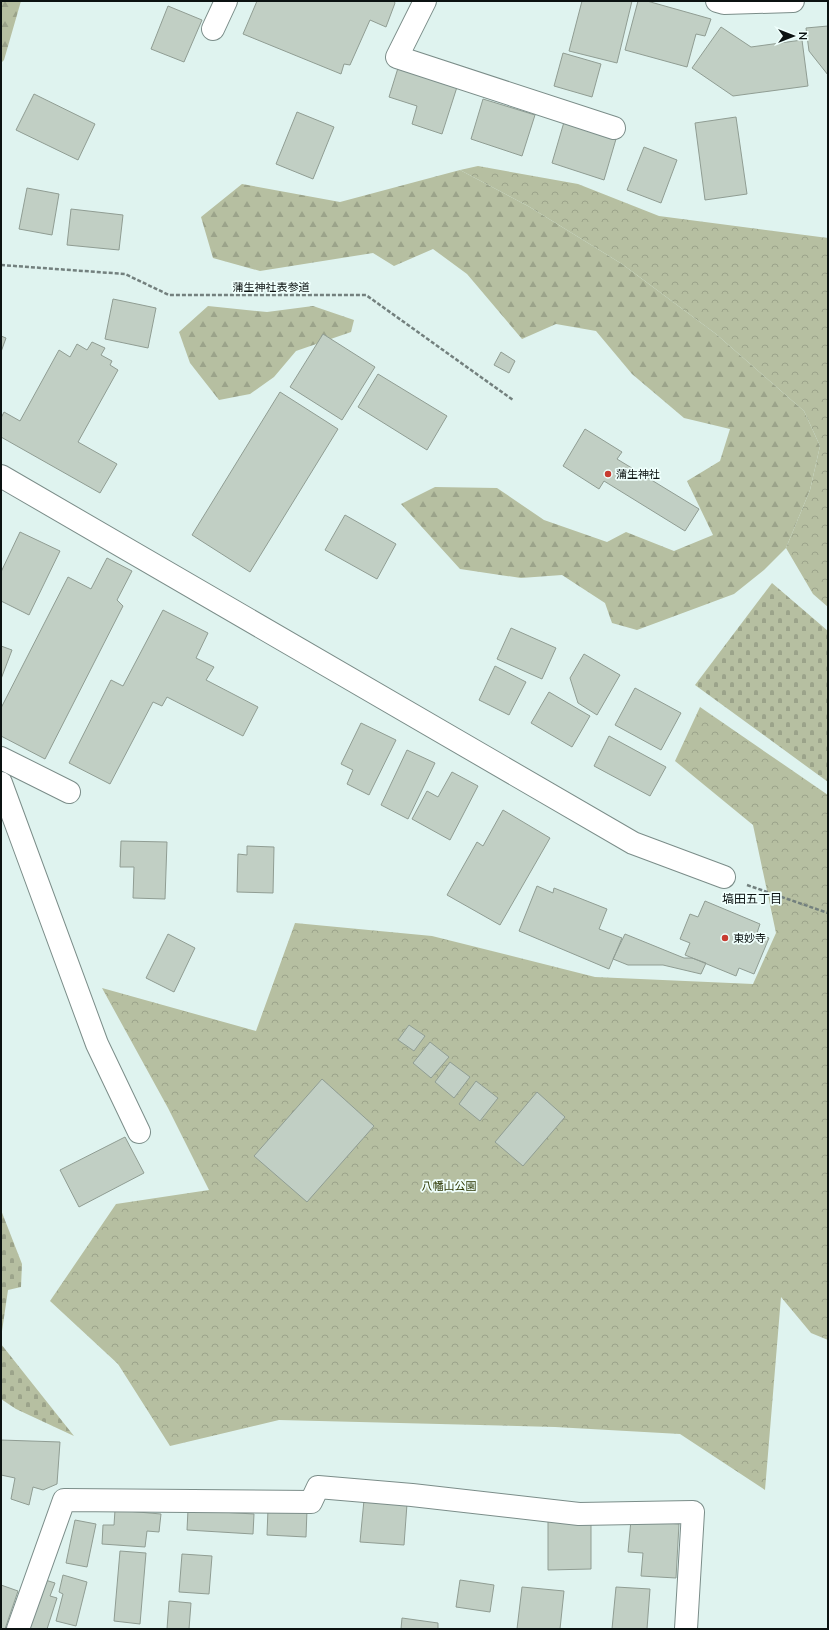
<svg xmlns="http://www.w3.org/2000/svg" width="829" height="1630" font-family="Mulish,'Noto Sans JP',sans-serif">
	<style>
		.forest { fill: url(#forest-firs) }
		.cemetery { fill: url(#cemetery-stones) }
		.park { fill: url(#park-crowns) }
		.building { fill: #c1cfc4; stroke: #909d93 }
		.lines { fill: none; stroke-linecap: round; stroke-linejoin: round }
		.street-casing { stroke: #7b8d89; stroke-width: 24 }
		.path { stroke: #73807e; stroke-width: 2.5; stroke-dasharray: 4 2; stroke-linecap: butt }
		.street { stroke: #fff; stroke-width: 22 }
		.poi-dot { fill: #c83b30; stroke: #effffc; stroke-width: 1.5 }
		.labels { text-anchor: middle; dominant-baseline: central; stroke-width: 3.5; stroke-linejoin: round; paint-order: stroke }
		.street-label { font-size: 11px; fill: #0b1211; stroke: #effffc }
		.poi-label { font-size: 11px; fill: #0b1211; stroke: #effffc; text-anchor: start }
		.park-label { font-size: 11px; fill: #2b3600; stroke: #effffc }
		.neighbourhood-label { font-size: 12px; fill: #0b1211; stroke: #effffc }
	</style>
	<defs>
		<pattern id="forest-firs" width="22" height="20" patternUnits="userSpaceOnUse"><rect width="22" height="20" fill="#b6bfa1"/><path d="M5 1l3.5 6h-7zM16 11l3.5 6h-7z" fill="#9ba38a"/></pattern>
		<pattern id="cemetery-stones" width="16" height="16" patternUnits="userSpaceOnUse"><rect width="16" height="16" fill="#b6bfa1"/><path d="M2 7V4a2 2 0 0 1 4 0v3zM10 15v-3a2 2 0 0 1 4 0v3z" fill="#9ba38a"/></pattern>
		<pattern id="park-crowns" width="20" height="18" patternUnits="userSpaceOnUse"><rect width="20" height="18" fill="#b6bfa1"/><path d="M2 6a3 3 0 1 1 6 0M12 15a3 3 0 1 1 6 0" fill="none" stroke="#9ba38a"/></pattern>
	</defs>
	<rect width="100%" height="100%" fill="#dff3ef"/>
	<!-- forest -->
	<path class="forest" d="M1 1H21L4 60 1 63Z
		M460 170 528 206 622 264 716 334 804 411 820 446 810 490 786 548 764 570 734 594 637 630 612 623 605 603 562 575 521 578 460 569 401 504 435 487 497 488 544 520 607 542 626 532 674 551 713 535 687 481 720 461 730 429 684 418 632 374 596 331 556 324 522 339 467 274 433 249 394 266 373 253 260 271 213 258 201 217 242 184 340 202Z
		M208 306 267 312 313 306 354 320 351 332 296 351 274 377 250 394 219 400 190 363 179 332Z"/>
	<!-- cemetery -->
	<path class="cemetery" d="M772 583 828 631V782L695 685Z
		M1 1210 22 1264 21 1287 8 1290 1 1338Z
		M1 1344 74 1436 16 1409 1 1399Z"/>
	<!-- park -->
	<path class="park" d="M478 166 578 184 659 216 828 238V607L813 594 786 548 810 490 820 446 804 411 716 334 622 264 528 206 460 170Z
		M700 707 828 795V1340L811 1333 781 1297 765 1490 680 1434 555 1427 279 1420 170 1446 118 1364 50 1301 116 1204 209 1190 168 1108 102 988 256 1031 295 923 432 936 595 977 753 984 776 933 753 825 675 761Z"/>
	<!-- building -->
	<path class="building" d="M257 1H394L395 3 386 27 370 20 350 65 344 64 341 74 243 34Z
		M582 1H632L617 63 569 51Z
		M638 1H647L711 19 705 36 696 34 687 67 625 50Z
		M168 6 202 20 184 62 151 49Z
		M828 26V75L809 51 806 28Z
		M721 27 751 47 802 40 808 86 733 96 692 68Z
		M563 53 601 64 592 97 554 86Z
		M398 68 457 87 442 134 412 124 417 106 389 97Z
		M34 94 95 124 78 160 16 130Z
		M483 99 535 115 522 156 471 139Z
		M297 112 334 127 313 179 276 164Z
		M736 117 747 194 705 200 695 123Z
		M564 122 616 139 604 180 552 163Z
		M644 147 677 160 661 203 627 190Z
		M27 188 59 194 52 235 19 229Z
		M71 209 123 215 119 250 67 245Z
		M113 299 156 308 148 348 105 339Z
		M323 334 375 367 342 420 290 387Z
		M1 336 6 338 1 352Z
		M92 342 105 348 101 355 112 361 110 365 118 370 78 442 117 464 100 493 1 437V418L4 412 20 421 59 350 70 357 77 344 87 350Z
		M501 352 515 361 509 373 494 365Z
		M378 374 447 416 427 450 358 407Z
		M280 392 338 429 250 572 192 535Z
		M585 429 622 452 617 459 699 509 685 531 604 481 599 489 563 466Z
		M345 515 396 544 377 579 325 550Z
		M20 532 60 551 29 615 1 601V572Z
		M107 558 132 571 117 600 123 606 45 759 1 736V708L68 577 91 589Z
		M163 610 208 633 196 658 214 667 206 680 258 707 243 736 167 697 162 706 153 702 110 784 69 763 111 680 123 686Z
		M511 628 556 648 542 679 497 659Z
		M1 646 12 650 1 679Z
		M584 654 620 675 597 715 578 703 570 678Z
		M495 666 526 682 509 715 479 700Z
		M635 688 681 713 661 750 615 725Z
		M549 692 590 716 572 747 531 723Z
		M361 723 396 740 369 795 347 784 353 770 341 764Z
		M609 736 666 767 650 796 594 766Z
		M407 750 435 763 408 819 381 805Z
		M452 772 478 786 450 840 412 819 427 791 438 797Z
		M503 810 550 838 500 925 447 895 477 842 483 846Z
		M121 841 167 842 165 899 133 898 134 867H120Z
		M247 846 274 847 273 893 237 892 238 854 247 855Z
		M537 886 553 893 554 888 607 909 599 929 622 938 609 969 519 931Z
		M705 901 760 924 757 933 769 938 754 974 739 968 736 976 685 955 690 943 680 939 690 914 698 917Z
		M168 934 195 948 174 992 146 978Z
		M625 934 684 958H692L706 963 701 974 663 965H628L613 959Z
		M409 1025 425 1036 414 1051 398 1040Z
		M430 1042 449 1057 431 1078 413 1063Z
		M450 1062 470 1077 454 1098 435 1082Z
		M322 1079 374 1126 307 1202 254 1156Z
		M476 1081 498 1098 480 1121 459 1104Z
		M537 1092 565 1117 523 1166 495 1142Z
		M125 1137 144 1173 79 1207 60 1170Z
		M1 1440 60 1442 57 1484 43 1490 33 1487 29 1505 11 1499 15 1478 1 1475Z
		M364 1500 407 1504 404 1545 360 1542Z
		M268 1509 307 1510 306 1537 267 1535Z
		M115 1510 161 1514 159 1532 147 1531 145 1547 102 1544 103 1525H114Z
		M188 1510 254 1514 253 1534 187 1530Z
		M75 1520 96 1524 87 1567 66 1563Z
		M548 1520H591V1569L548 1570Z
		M631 1520 679 1524 676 1578 641 1576 643 1553 628 1552Z
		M120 1551 146 1553 140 1624 114 1621Z
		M182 1554 212 1556 209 1594 179 1592Z
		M63 1575 87 1582 76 1626 56 1621 63 1594 59 1592Z
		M42 1579 55 1583 50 1596 57 1598 47 1629H26Z
		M460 1580 494 1585 490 1612 456 1607Z
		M1 1585 18 1591 5 1629H1Z
		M522 1587 564 1591 560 1629H517Z
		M616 1587 650 1589 647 1629H612Z
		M169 1601 191 1603 189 1629H167Z
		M402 1618 438 1623V1629H401Z"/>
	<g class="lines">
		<!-- street casing -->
		<g class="street-casing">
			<path id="street" d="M425 1 397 57 614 128
				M717 1 724 3 793 1
				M213 29 226 1
				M1 476 633 843 724 877
				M1 758 69 792
				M1 783 97 1044 139 1132
				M18 1629 64 1500 311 1502 318 1487 412 1495 579 1514 693 1512 686 1629"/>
		</g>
		<!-- path -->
		<path class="path" d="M1 265 125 274 169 295H366L513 400
			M747 885 828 913"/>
		<!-- street -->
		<use href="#street" class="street"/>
	</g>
	<!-- markers -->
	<g class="poi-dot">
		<circle cx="608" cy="474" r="4"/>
		<circle cx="725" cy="938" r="4"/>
	</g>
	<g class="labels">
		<!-- street labels -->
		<g class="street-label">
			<text x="271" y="287">蒲生神社表参道</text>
		</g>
		<!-- poi labels -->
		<g class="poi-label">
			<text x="616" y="474">蒲生神社</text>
			<text x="733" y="938">東妙寺</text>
		</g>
		<!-- park labels -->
		<g class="park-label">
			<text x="449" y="1186">八幡山公園</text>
		</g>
		<!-- neighbourhood labels -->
		<g class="neighbourhood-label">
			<text x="752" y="898">塙田五丁目</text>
		</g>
	</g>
	<!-- border -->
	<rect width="829" height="1630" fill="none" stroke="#0b1211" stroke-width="4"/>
	<!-- north arrow -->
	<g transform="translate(793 36) rotate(90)" stroke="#effffc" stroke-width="3" paint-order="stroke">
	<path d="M0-3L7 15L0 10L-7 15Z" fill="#0b1211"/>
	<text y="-6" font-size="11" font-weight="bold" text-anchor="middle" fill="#0b1211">N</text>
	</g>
</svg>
